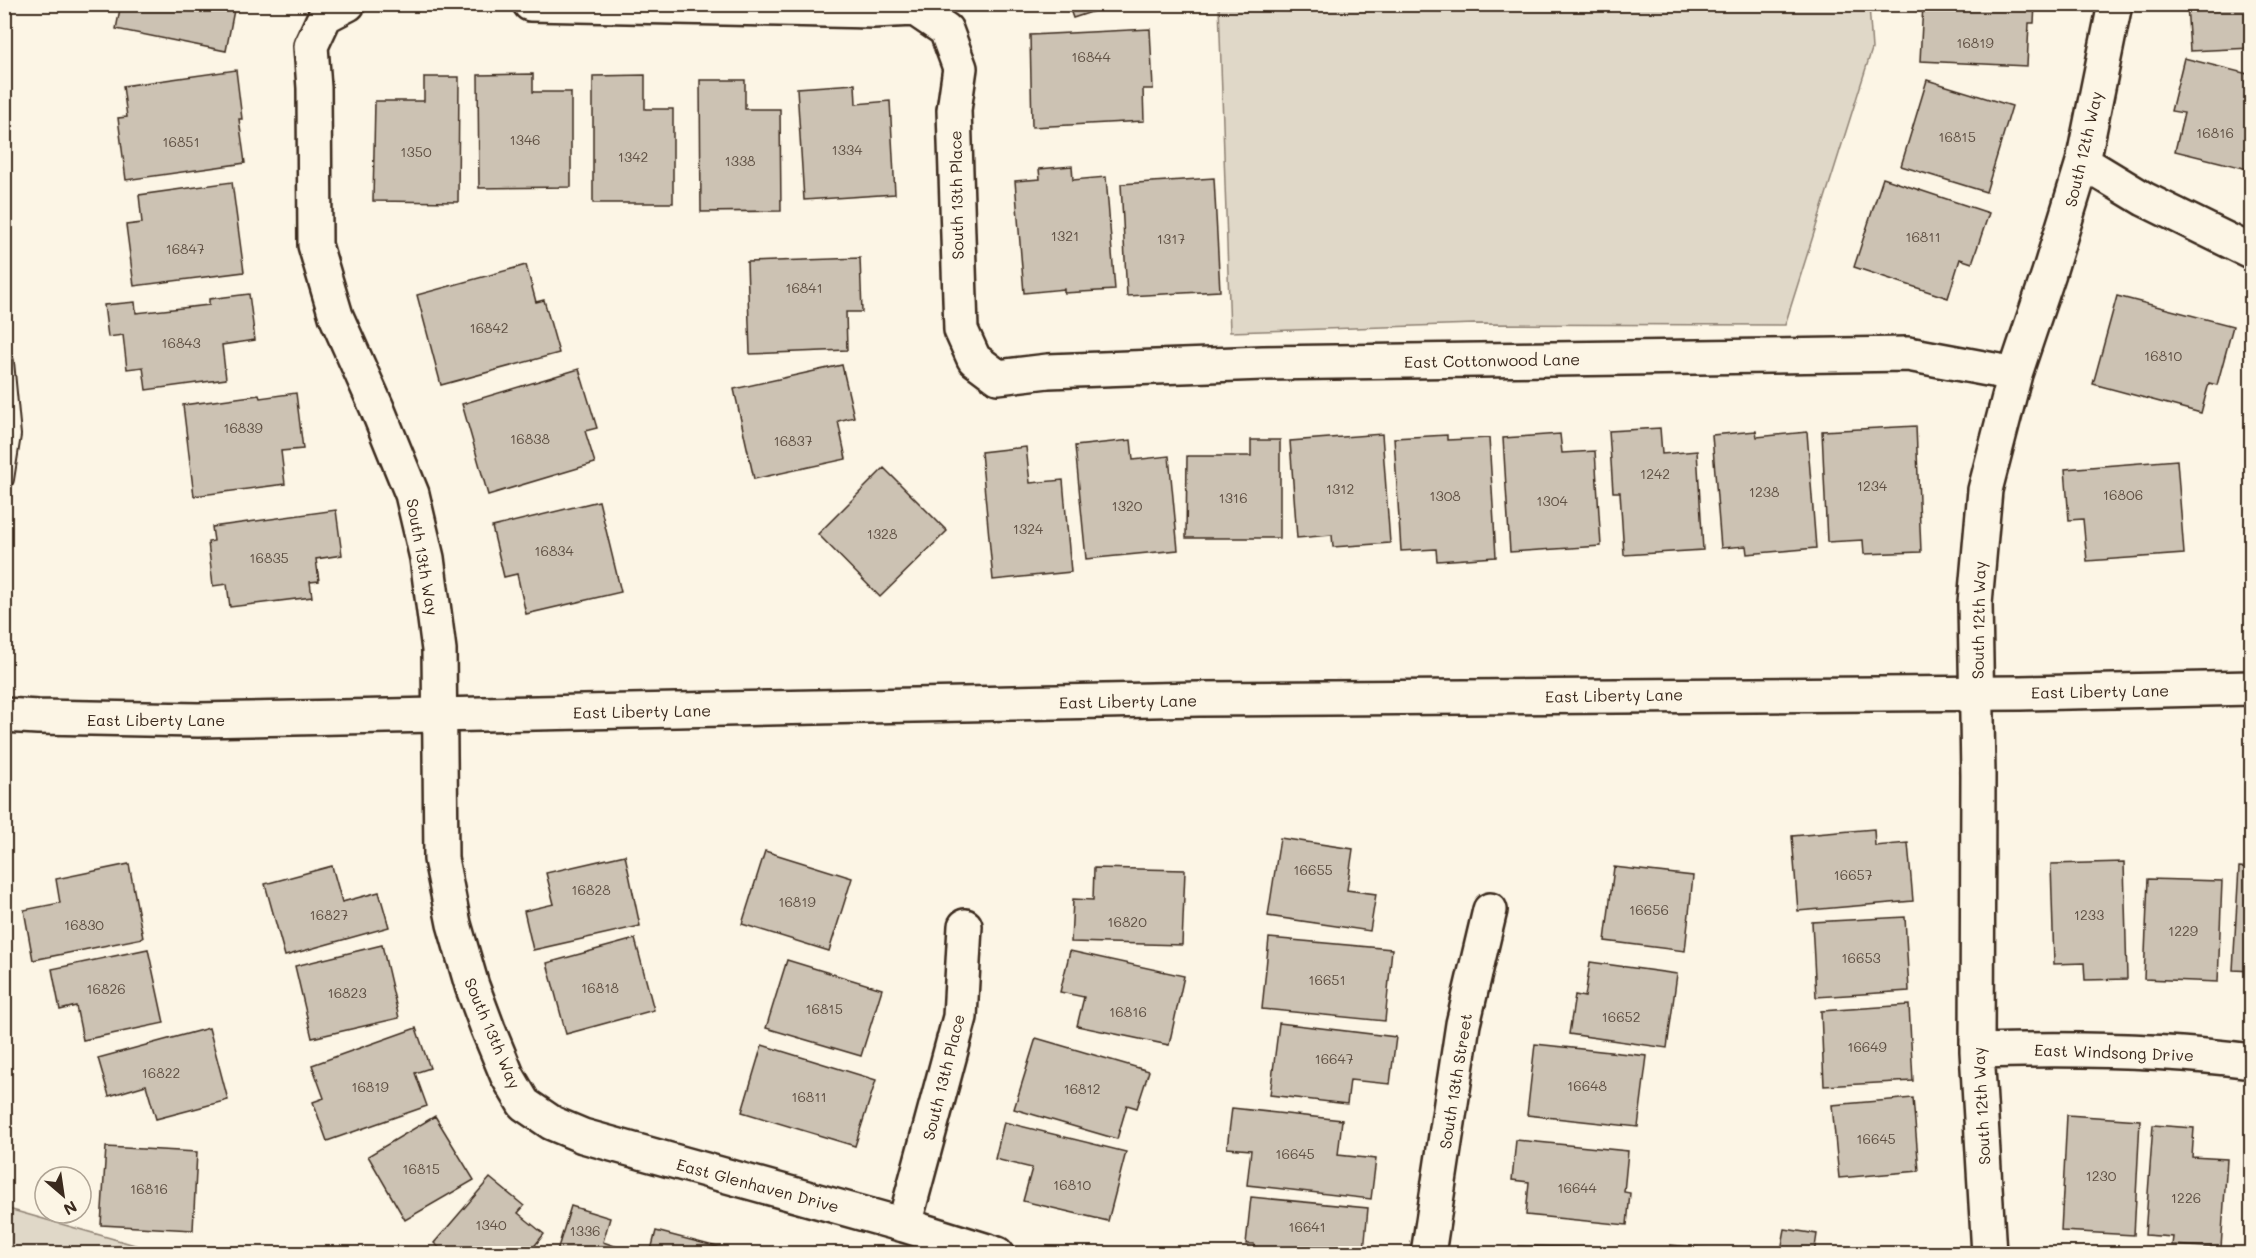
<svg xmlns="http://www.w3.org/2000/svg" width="2256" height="1258" font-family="Mali,sans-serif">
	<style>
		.green { fill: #e0d8c8; stroke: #8e8173; stroke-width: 1.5 }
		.building { fill: #ccc2b3; stroke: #3b2a1e; stroke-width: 1.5 }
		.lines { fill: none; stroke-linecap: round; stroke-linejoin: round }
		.lane-casing { stroke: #3b2a1e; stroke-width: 22 }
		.street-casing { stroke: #3b2a1e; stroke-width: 38 }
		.secondary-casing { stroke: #3b2a1e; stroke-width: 38 }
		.lane { stroke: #fcf5e5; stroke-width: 18 }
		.street { stroke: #fcf5e5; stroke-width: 33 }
		.secondary { stroke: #fcf5e5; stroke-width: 33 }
		.labels { text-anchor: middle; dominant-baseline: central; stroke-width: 4.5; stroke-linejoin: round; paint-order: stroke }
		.number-label { font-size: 14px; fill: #5f5043 }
		.street-label { font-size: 16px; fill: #3b2a1e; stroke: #fcf5e5 }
	</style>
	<rect width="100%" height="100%" fill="#fcf5e5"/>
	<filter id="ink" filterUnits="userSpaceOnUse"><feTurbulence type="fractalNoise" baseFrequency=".0167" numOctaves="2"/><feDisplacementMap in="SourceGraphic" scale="12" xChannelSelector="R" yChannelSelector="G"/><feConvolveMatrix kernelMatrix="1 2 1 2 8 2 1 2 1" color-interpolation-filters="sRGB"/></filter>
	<g filter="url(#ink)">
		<!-- green -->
		<path class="green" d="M1219 5H1869L1872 49 1785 325 1475 324 1230 332Z
			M5 1208 163 1253H5Z"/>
		<!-- building -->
		<path class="building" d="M121 4 235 5 226 51 116 29Z
			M1068 4H1116L1073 18Z
			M1923 4H2035L2034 23H2029L2027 66 1920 61Z
			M2187 4H2252V48L2190 51Z
			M1150 29 1153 89H1143L1144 121 1032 127 1030 35Z
			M2184 58 2252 75V170L2175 151 2184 113 2171 111Z
			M236 70 242 119H239L245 163 126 180 118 118 127 117 123 86Z
			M533 74V92H571V187L479 188 478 75Z
			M645 75V109H673V203H593V76Z
			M424 77H459L458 202 373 201 375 101H424Z
			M700 80H745V109H780L781 211 701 212Z
			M1927 80 2012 106 1986 192 1901 166Z
			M855 84 856 104 890 101 895 194 804 200 797 88Z
			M1072 166 1073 180 1106 177 1115 290 1064 293V289L1024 293 1015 181 1040 179 1039 169Z
			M1214 178 1220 291 1127 296 1121 184Z
			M1883 178 1989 213 1972 263 1960 259 1948 298 1854 267Z
			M232 182 244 272 134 286 126 225 142 223 139 195Z
			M860 258 862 312H846L847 350 750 354 747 262Z
			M526 265 536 302 544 300 559 353 441 385 417 295Z
			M249 294 255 340 222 345 226 379 146 390 143 367 127 369 123 335 108 337 104 305 135 302 136 313 209 305V299Z
			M2117 296 2233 326 2217 385 2209 383 2201 413 2093 384Z
			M842 365 854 417 838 421 846 459 754 479 734 389Z
			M579 369 597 428 585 431 595 463 488 495 462 404Z
			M296 393 303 449 281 451 285 484 194 496 183 405 259 395 260 398Z
			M1916 426 1921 552 1864 554 1863 540 1827 542 1822 431Z
			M1660 428 1662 454 1697 451 1703 550 1624 555 1620 492H1613L1609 431Z
			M1756 431 1757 437 1807 432 1816 548 1747 554 1746 546 1721 548 1712 435Z
			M1382 434 1390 543 1333 547 1332 535 1297 538 1290 441Z
			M1560 434 1562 453 1595 451 1601 546 1510 552 1503 438Z
			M1447 435V440L1489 438 1496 557 1437 561 1436 549 1401 551 1394 438Z
			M1131 440 1133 460 1169 456 1178 550 1086 559 1075 446Z
			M1251 440H1280V538H1186L1187 456H1251Z
			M1026 447 1030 483 1063 480 1071 572 993 580 981 452Z
			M2177 460 2184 554 2087 561 2083 519 2069 520 2065 469Z
			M884 468 947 531 880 597 818 534Z
			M599 501 621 592 526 614 517 574 504 577 492 527Z
			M336 510 342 555 316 559 319 581 310 582 312 597 230 607 227 584 213 586 208 542 214 541 212 527Z
			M1874 829 1875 846 1908 843 1913 901 1798 911 1792 836Z
			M1280 838 1353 849 1347 890 1376 894 1370 931 1268 916Z
			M765 851 852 878 829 951 742 924Z
			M625 855 640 926 533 950 524 911 554 904 546 873Z
			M2124 862 2127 979 2085 980 2084 963 2054 964 2051 864Z
			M129 864 143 938 33 960 24 910 60 903 56 879Z
			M332 866 342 902 379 892 389 927 285 956 265 884Z
			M1614 867 1693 876 1685 951 1605 941Z
			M2239 867 2252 868V971L2233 970Z
			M1094 868 1185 870 1182 945 1071 942 1073 899 1093 900Z
			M2148 879 2222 881 2218 982 2144 979Z
			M1905 917 1909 991 1816 997 1812 922Z
			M1269 938 1392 949 1385 1021 1262 1009Z
			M635 939 654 1010 566 1034 547 963Z
			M382 945 399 1018 312 1038 295 966Z
			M148 949 164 1023 83 1040 76 1006 60 1010 52 969Z
			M1070 951 1184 976 1169 1045 1077 1026 1084 997 1060 992Z
			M787 960 882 989 861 1056 766 1028Z
			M1590 962 1677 974 1667 1048 1569 1034 1575 995 1585 997Z
			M1909 1005 1913 1081 1824 1086 1821 1011Z
			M1279 1023 1396 1037 1390 1084 1350 1080 1347 1104 1270 1095Z
			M209 1028 228 1100 156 1119 146 1085 109 1096 98 1058Z
			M416 1028 430 1068 415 1073 427 1106 327 1141 313 1102 324 1098 312 1065Z
			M1036 1038 1149 1071 1137 1108 1127 1105 1117 1139 1014 1109Z
			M1535 1044 1647 1056 1638 1127 1527 1115Z
			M762 1045 876 1080 855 1146 742 1112Z
			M1913 1098 1919 1171 1839 1178 1832 1105Z
			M1232 1108 1342 1120 1338 1155 1376 1159 1371 1199 1247 1185 1251 1150 1227 1148Z
			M2067 1115 2140 1120 2134 1235 2061 1231Z
			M435 1116 474 1180 405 1220 368 1156Z
			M1004 1122 1126 1152 1108 1221 1023 1201 1032 1168 995 1159Z
			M2153 1125 2194 1128 2192 1157 2227 1159 2221 1248 2172 1245 2173 1237 2145 1235Z
			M1516 1140 1628 1151 1624 1192 1630 1193 1627 1225 1526 1215 1529 1182 1512 1180Z
			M106 1147 197 1152 193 1230 101 1225Z
			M490 1178 524 1206 518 1213 544 1234 528 1254H446L434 1243Z
			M1251 1197 1368 1208 1364 1251 1332 1248V1254H1253L1254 1244H1246Z
			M571 1206 610 1218 603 1242 638 1254H556Z
			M1785 1229 1817 1234 1814 1254H1758L1759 1248 1781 1251Z
			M656 1231 729 1250 728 1254H650Z
			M1670 1245 1744 1252V1254H1669Z
			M1519 1246 1602 1248V1254H1518Z"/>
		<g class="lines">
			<!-- lane casing -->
			<g class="lane-casing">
				<path id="lane" d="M4 362 11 435 4 479"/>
			</g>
			<!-- street casing -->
			<g class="street-casing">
				<path id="street" d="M348 4 325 16 311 46 314 88 315 245 336 316 377 408 412 494 427 558 439 650 441 859 454 924 472 986 488 1029 507 1075 524 1104 552 1123 583 1136 904 1225 997 1254
					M530 4 873 11 915 9 946 30 960 68 954 110 961 330 974 359 998 377 1048 371 1263 363 1908 354 2015 374
					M2083 162 2144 199 2252 252
					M1977 1051C2069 1048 2160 1049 2252 1061
					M904 1225 960 1017 965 926
					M1428 1254 1463 1024 1490 910
					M1989 1254 1977 1051 1978 775 1975 603 1985 490 2015 374 2049 273 2083 162 2115 4"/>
			</g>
			<!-- secondary casing -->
			<g class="secondary-casing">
				<path id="secondary" d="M4 715 38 717 198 720 1199 699 2020 693 2252 688"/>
			</g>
			<!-- lane -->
			<use href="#lane" class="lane"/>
			<!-- street -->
			<use href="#street" class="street"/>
			<!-- secondary -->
			<use href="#secondary" class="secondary"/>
		</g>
	</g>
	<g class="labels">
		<!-- number labels -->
		<g class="number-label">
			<text x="1975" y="42">16819</text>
			<text x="1091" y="56">16844</text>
			<text x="2215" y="132">16816</text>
			<text x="1957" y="136">16815</text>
			<text x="525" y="139">1346</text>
			<text x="181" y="141">16851</text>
			<text x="847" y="149">1334</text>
			<text x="416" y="151">1350</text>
			<text x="633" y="156">1342</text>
			<text x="740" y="160">1338</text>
			<text x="1065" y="235">1321</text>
			<text x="1923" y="236">16811</text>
			<text x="1171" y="238">1317</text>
			<text x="185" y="248">16847</text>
			<text x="804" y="287">16841</text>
			<text x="489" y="327">16842</text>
			<text x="181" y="342">16843</text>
			<text x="2163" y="355">16810</text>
			<text x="243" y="427">16839</text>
			<text x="530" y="438">16838</text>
			<text x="793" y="440">16837</text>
			<text x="1655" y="473">1242</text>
			<text x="1872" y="485">1234</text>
			<text x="1340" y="488">1312</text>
			<text x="1764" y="491">1238</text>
			<text x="2123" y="494">16806</text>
			<text x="1445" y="495">1308</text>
			<text x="1233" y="497">1316</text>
			<text x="1552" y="500">1304</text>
			<text x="1127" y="505">1320</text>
			<text x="1028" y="528">1324</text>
			<text x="882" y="533">1328</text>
			<text x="554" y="550">16834</text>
			<text x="269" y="557">16835</text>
			<text x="1313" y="869">16655</text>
			<text x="1853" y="874">16657</text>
			<text x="591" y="889">16828</text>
			<text x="797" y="901">16819</text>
			<text x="1649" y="909">16656</text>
			<text x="329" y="914">16827</text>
			<text x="2089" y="914">1233</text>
			<text x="1127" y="921">16820</text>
			<text x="84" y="924">16830</text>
			<text x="2183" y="930">1229</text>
			<text x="1861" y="957">16653</text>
			<text x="1327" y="979">16651</text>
			<text x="600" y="987">16818</text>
			<text x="106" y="988">16826</text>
			<text x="347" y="992">16823</text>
			<text x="824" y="1008">16815</text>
			<text x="1128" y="1011">16816</text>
			<text x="1621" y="1016">16652</text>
			<text x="1867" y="1046">16649</text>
			<text x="1334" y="1058">16647</text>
			<text x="161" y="1072">16822</text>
			<text x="1587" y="1085">16648</text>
			<text x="370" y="1086">16819</text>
			<text x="1082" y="1088">16812</text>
			<text x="809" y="1096">16811</text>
			<text x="1876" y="1138">16645</text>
			<text x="1295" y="1153">16645</text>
			<text x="421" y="1168">16815</text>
			<text x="2101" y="1175">1230</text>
			<text x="1072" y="1184">16810</text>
			<text x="1577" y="1187">16644</text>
			<text x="149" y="1188">16816</text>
			<text x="2186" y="1197">1226</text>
			<text x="491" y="1224">1340</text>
			<text x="1307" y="1226">16641</text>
			<text x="585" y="1230">1336</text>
		</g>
		<!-- street labels -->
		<g class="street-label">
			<text transform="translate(2083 149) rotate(-77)">South 12th Way</text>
			<text transform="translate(956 195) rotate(-91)">South 13th Place</text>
			<text transform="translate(1492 360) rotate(-1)">East Cottonwood Lane</text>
			<text transform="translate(423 557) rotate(80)">South 13th Way</text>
			<text transform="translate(1978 620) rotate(-89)">South 12th Way</text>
			<text transform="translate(2100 691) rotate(-1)">East Liberty Lane</text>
			<text transform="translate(1614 695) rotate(-1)">East Liberty Lane</text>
			<text transform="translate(1128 701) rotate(-1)">East Liberty Lane</text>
			<text transform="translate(642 711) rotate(-1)">East Liberty Lane</text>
			<text x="156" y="719">East Liberty Lane</text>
			<text transform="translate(493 1033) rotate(67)">South 13th Way</text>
			<text transform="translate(2114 1052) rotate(2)">East Windsong Drive</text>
			<text transform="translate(943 1077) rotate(-76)">South 13th Place</text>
			<text transform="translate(1455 1081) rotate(-81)">South 13th Street</text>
			<text transform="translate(1981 1106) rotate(-93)">South 12th Way</text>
			<text transform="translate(758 1185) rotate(15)">East Glenhaven Drive</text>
		</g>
	</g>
	<!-- margin -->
	<rect width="2256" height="1258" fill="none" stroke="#fcf5e5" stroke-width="24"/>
	<rect x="12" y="12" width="2232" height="1234" fill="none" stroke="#3b2a1e" stroke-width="2" filter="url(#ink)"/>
	<!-- north arrow -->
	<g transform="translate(63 1195) rotate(151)"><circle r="28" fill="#fcf5e5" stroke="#afa495" stroke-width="1.5"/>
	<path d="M0-4.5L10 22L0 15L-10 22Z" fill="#3b2a1e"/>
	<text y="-9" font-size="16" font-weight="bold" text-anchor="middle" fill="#3b2a1e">N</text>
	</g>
</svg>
